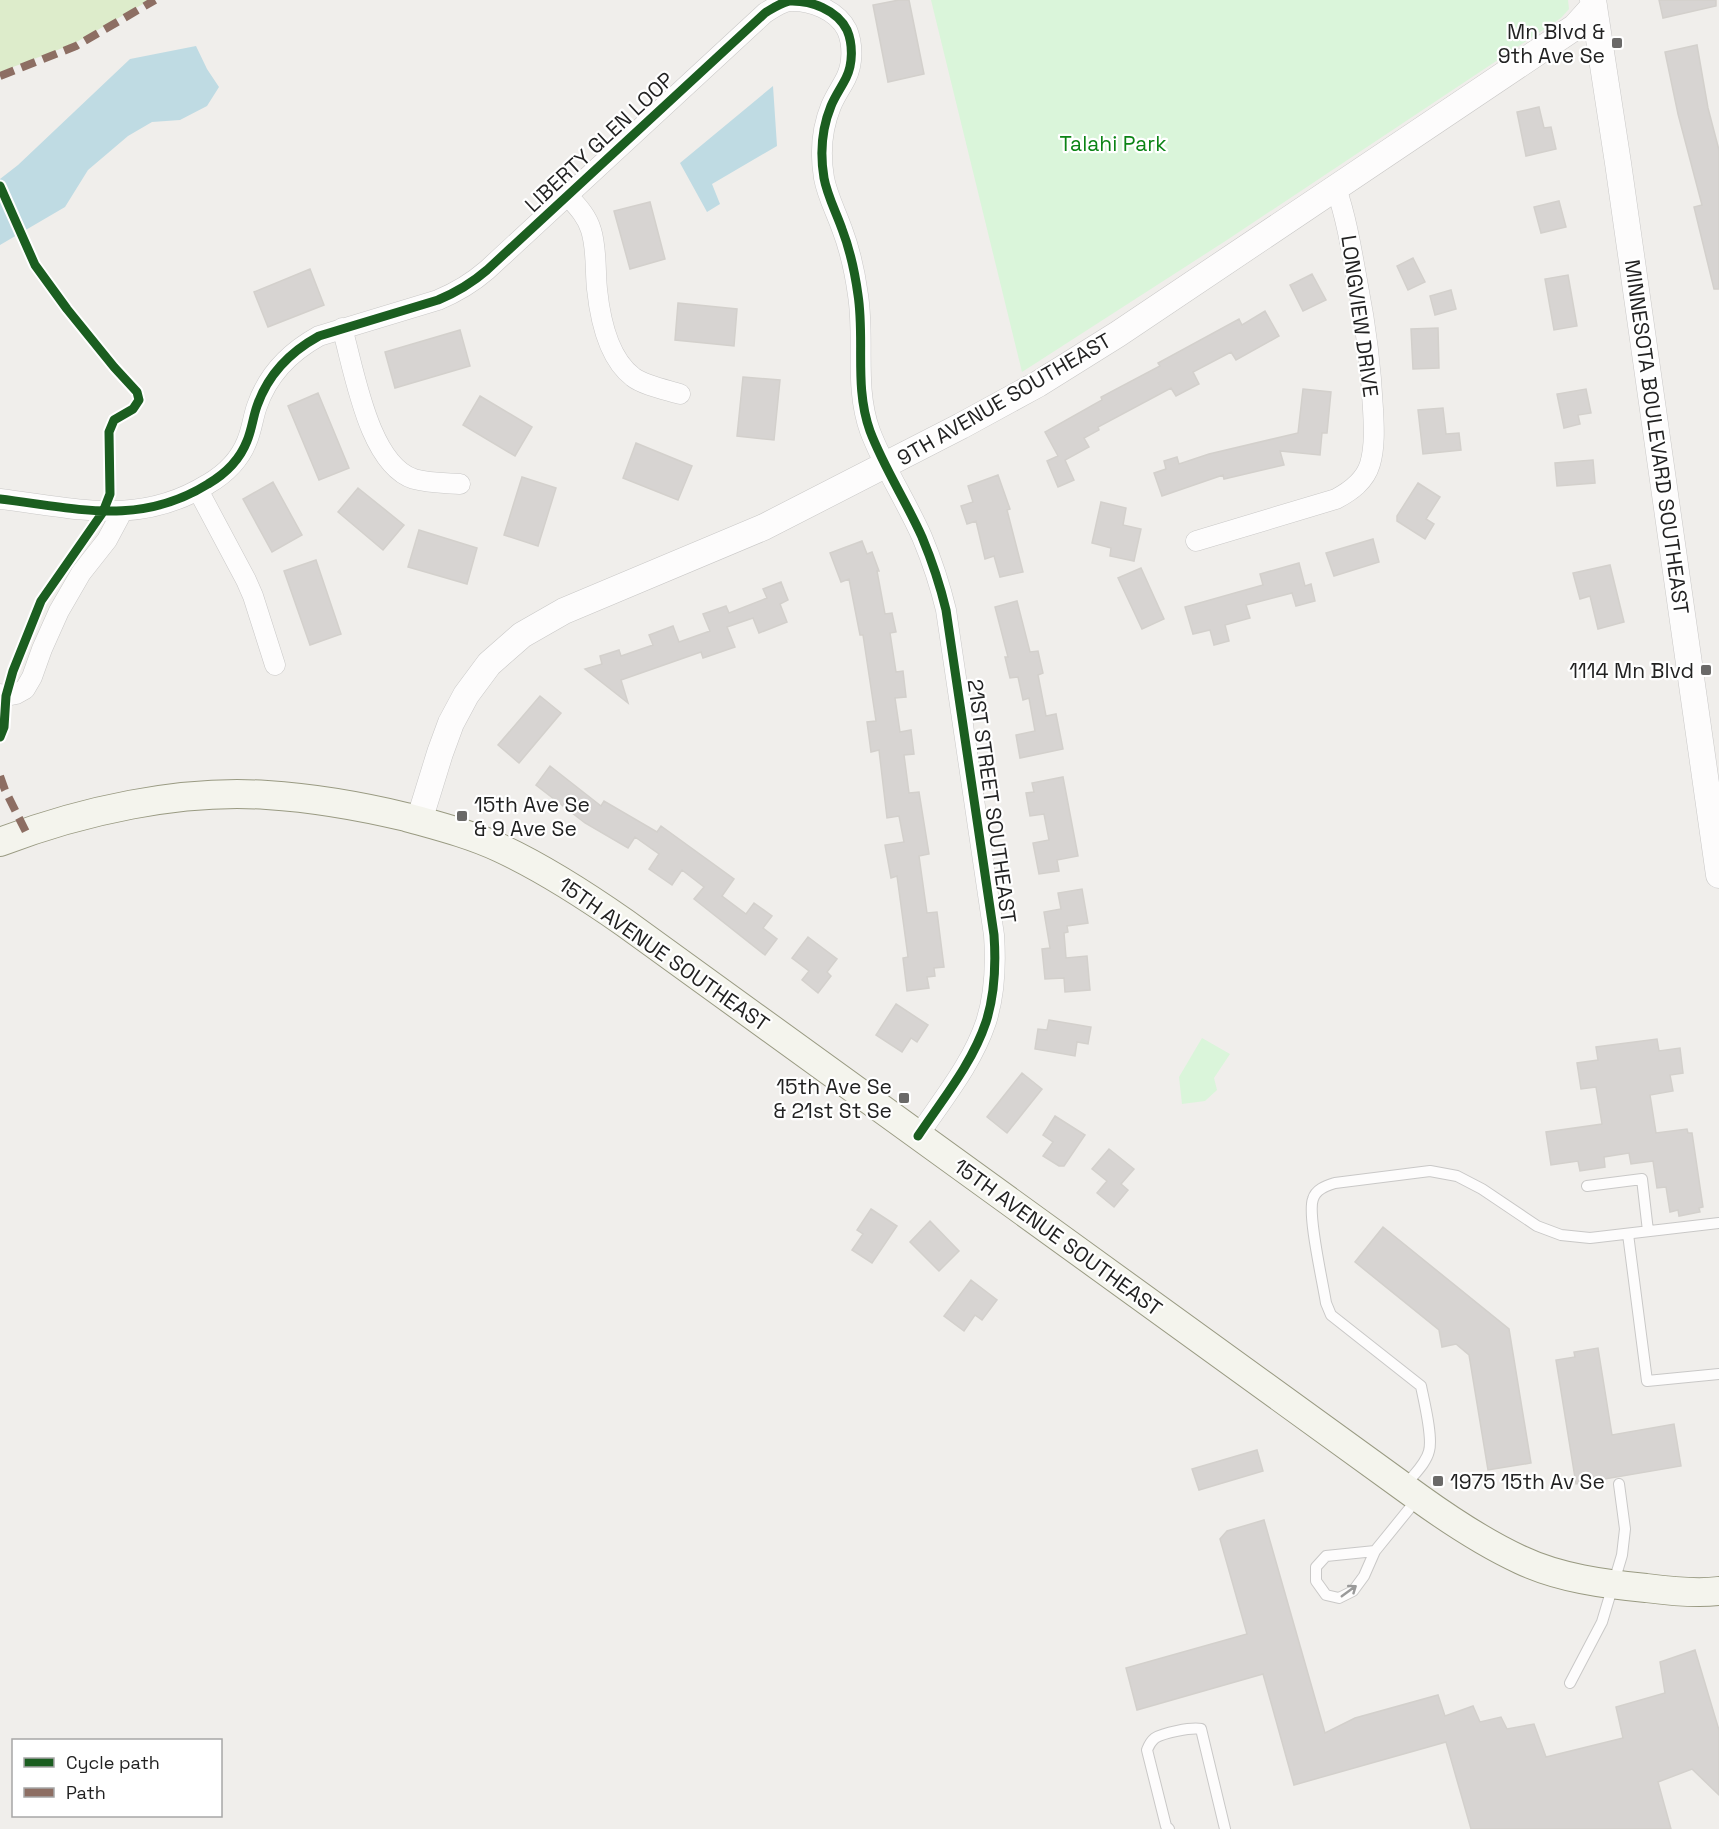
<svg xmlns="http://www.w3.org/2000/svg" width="1719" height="1829" font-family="'Space Grotesk',sans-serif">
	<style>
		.grass { fill: #ddeccb }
		.park { fill: #daf5da }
		.water { fill: #bfdbe3 }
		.building { fill: #d7d4d2; stroke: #d3d0cc; stroke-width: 1.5 }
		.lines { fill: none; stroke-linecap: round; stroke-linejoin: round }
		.service-casing { stroke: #c9c8c7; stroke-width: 12 }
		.minor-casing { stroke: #c9c8c7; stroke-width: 21 }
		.tertiary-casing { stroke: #c9c8c7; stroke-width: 27 }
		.secondary-casing { stroke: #999a82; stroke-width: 30 }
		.service { stroke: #fdfcfc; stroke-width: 10 }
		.minor { stroke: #fdfcfc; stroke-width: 20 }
		.tertiary { stroke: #fdfcfc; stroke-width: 26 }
		.secondary { stroke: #f4f4ed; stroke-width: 28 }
		.quiet { stroke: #8d6e63; stroke-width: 8; stroke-dasharray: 15 8; stroke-linecap: butt }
		.cycleway-casing { stroke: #fff; stroke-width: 13 }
		.cycleway { stroke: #1b5e20; stroke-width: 9 }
		.oneway { stroke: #9a9a9a }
		.poi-dot { fill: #6a6968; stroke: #fff; stroke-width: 2 }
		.labels { text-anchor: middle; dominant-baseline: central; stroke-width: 4.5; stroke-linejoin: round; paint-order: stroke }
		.poi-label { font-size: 21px; fill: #222; stroke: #fff; text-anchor: end }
		.street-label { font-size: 21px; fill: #222; stroke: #fff }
		.park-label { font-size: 21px; fill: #0c8416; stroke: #fff }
	</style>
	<rect width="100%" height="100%" fill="#f0eeeb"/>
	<!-- grass -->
	<path class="grass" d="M0 0H150L73 44 0 72Z"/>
	<!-- park -->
	<path class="park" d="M931 0H1568L1569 9 1561 18 1227 240 1022 372Z
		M1202 1038 1230 1054 1214 1078 1217 1090 1205 1101 1182 1104 1179 1077Z"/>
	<!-- water -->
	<path class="water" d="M196 46 207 69 219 87 207 106 180 120 152 122 128 136 88 170 65 207 0 245V179L18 165 130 59Z
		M773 86 777 146 712 184 720 204 707 212 680 163Z"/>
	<!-- building -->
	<path class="building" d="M899 0H909L924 74 888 82 873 5Z
		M1659 0H1716V6L1663 18Z
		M1697 45 1708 108 1719 150V289H1714L1694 207 1702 205 1678 114 1665 52Z
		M1539 107 1544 128 1551 127 1556 149 1526 156 1517 112Z
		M1559 201 1566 227 1541 233 1534 207Z
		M650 202 665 259 630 269 614 211Z
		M1413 258 1425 282 1408 290 1397 266Z
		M310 269 324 305 268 327 254 292Z
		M1312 274 1326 300 1303 311 1290 285Z
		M1568 275 1577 326 1554 330 1545 279Z
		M1451 290 1456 309 1435 315 1430 296Z
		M678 303 737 309 734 346 675 340Z
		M1265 311 1279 336 1236 360 1231 352 1193 372 1199 384 1176 396 1171 388 1098 427 1099 430 1084 438 1089 447 1065 460 1074 480 1058 487 1047 461 1058 456 1045 432 1102 400 1101 397 1160 366 1158 363 1239 319 1242 325Z
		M1438 328 1439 368 1413 369 1411 329Z
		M460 330 470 366 395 388 385 352Z
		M743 377 780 380 774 440 737 436Z
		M1303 389 1331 392 1327 433H1322L1320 455 1280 451 1284 465 1224 479 1223 475 1162 496 1154 473 1166 469 1164 461 1177 457 1179 464 1209 454 1298 433Z
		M1586 389 1591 413 1578 415 1580 424 1564 428 1557 394Z
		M318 393 349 468 319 480 288 406Z
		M480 396 532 427 515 456 463 425Z
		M1443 408 1446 434 1459 433 1461 450 1423 454 1418 410Z
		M636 443 692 466 678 500 623 478Z
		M1593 460 1595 483 1557 486 1555 463Z
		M998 475 1010 509 1007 510 1023 572 1000 577 994 556 985 559 976 521 967 524 961 506 973 502 968 486Z
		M522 477 556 488 538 546 504 535Z
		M273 482 302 535 272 552 243 499Z
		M1418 483 1440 497 1426 519 1434 524 1425 539 1397 521V516Z
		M358 488 404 525 383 550 338 512Z
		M1101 502 1126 508 1123 525 1141 529 1134 561 1110 556 1111 548 1092 543Z
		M419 530 477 548 467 584 408 567Z
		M1373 539 1379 562 1334 576 1326 553Z
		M862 541 867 554 872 552 879 571H877L885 614 892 613 896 632 890 633 896 672 903 671 906 697 895 698 900 732 911 730 914 754 904 755 909 793 919 792 929 854 919 856 927 913 937 912 944 967 934 968 935 976 927 977 929 988 907 991 903 958 908 957 897 876 891 878 885 845 904 842 899 816 887 818 879 750 871 752 867 722 876 721 863 635H860L849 579 841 582 830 553Z
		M316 560 341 634 310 645 284 571Z
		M1299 563 1305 586 1311 584 1315 601 1296 606 1292 593 1246 605 1250 618 1225 625 1229 641 1214 645 1210 630 1193 634 1185 607 1263 585 1260 574Z
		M1610 565 1624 622 1598 629 1590 596 1580 599 1573 573Z
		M1141 568 1164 619 1142 629 1118 578Z
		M781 582 788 600 780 604 787 622 759 633 753 618 727 627 735 647 703 658 701 652 621 680 628 703 585 669 602 664 600 656 619 650 621 656 653 645 649 635 673 626 679 642 710 631 703 614 726 606 729 613 767 598 763 589Z
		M1017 601 1030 652 1038 651 1043 673 1038 675 1046 716 1056 714 1063 749 1020 758 1016 735 1035 731 1029 698 1023 700 1018 677 1010 678 1005 657H1008L995 607Z
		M540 696 561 713 519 763 498 745Z
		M550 766 601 806 604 801 657 832 661 826 734 879 722 896 746 914 754 903 772 916 763 928 777 939 765 955 694 899 704 887 682 870 672 885 649 869 659 854 635 837 628 848 585 823 536 785Z
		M1063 777 1078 856 1057 860 1059 871 1039 874 1033 843 1049 840 1044 814 1030 816 1026 793 1034 792 1032 783Z
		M1082 889 1088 923 1067 926 1068 932 1064 933 1066 958 1087 956 1090 990 1065 992 1064 978 1045 979 1042 949 1050 948 1044 912 1061 909 1058 893Z
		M808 937 837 959 827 972 831 976 818 993 802 980 809 971 792 958Z
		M896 1004 928 1025 917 1042 911 1038 902 1052 876 1035Z
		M1049 1020 1091 1027 1088 1044 1077 1042 1075 1056 1035 1049 1038 1029 1047 1030Z
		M1657 1039 1659 1051 1680 1048 1683 1073 1670 1075 1673 1091 1650 1095 1656 1133 1687 1129 1688 1133H1692L1703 1207 1699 1208 1700 1212 1679 1216 1678 1210 1670 1212 1666 1187 1657 1188 1653 1161 1631 1164 1629 1153 1604 1157 1605 1167 1580 1171 1578 1161 1551 1165 1546 1132 1602 1124 1596 1087 1581 1089 1577 1063 1598 1060 1596 1047Z
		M1022 1073 1042 1089 1007 1133 987 1117Z
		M1055 1116 1085 1135 1064 1166H1059L1043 1156 1053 1142 1043 1135Z
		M1109 1149 1134 1169 1121 1184 1128 1190 1114 1207 1097 1193 1107 1181 1092 1169Z
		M871 1209 897 1226 872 1263 852 1250 863 1234 857 1230Z
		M930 1221 959 1251 939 1271 910 1242Z
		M1383 1227 1509 1329 1531 1463 1488 1470 1469 1355 1456 1344 1442 1347 1439 1330 1355 1262Z
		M971 1280 997 1300 982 1320 975 1315 964 1331 944 1316Z
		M1598 1348 1612 1435 1674 1424 1681 1466 1576 1484 1556 1360 1575 1357 1574 1352Z
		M1257 1450 1263 1471 1199 1490 1192 1469Z
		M1264 1520 1325 1733 1355 1718 1438 1695 1445 1716 1473 1706 1480 1722 1501 1717 1507 1729 1534 1724 1546 1757 1623 1738 1616 1707 1665 1693 1660 1662 1695 1650 1719 1730V1795L1692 1769 1658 1782 1671 1829H1471L1446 1742 1294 1785 1263 1674 1137 1710 1126 1668 1247 1634 1220 1539 1227 1531Z"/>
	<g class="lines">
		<!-- service casing -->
		<g class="service-casing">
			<path id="service" d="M1587 1186 1642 1179 1648 1231
				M1628 1234 1647 1381 1719 1374
				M1405 1486C1413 1475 1426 1464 1429 1451 1433 1437 1424 1401 1421 1386L1331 1315 1326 1303C1323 1283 1307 1214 1313 1199 1316 1189 1326 1186 1335 1183L1430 1171 1457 1176 1482 1189 1537 1226 1561 1235 1590 1238 1719 1223
				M1375 1551 1326 1556 1316 1567V1581L1326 1595 1339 1598 1353 1591 1364 1576 1375 1551 1418 1498
				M1570 1683 1602 1622 1622 1555 1625 1529 1619 1484
				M1169 1829 1166 1826 1147 1750C1149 1745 1150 1742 1155 1738 1163 1733 1191 1727 1201 1729L1225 1829"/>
		</g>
		<!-- minor casing -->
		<g class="minor-casing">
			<path id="minor" d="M568 196C577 206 587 216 591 230 597 249 595 270 597 289 600 318 608 358 633 377 643 385 667 390 680 394
				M342 328C354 368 368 464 414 479 428 483 445 483 460 484
				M198 490 246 580 253 596 275 665
				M0 499C75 508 139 527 208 484 225 474 240 459 247 441 252 429 253 417 257 406 268 374 290 352 319 336L438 300C457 292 472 283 487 270L765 13C773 8 780 3 789 1 811 0 837 10 847 30 853 44 853 64 846 78 841 88 835 96 831 106 822 128 820 154 824 178 827 195 836 212 842 229 850 250 855 273 858 295 865 340 854 387 870 431 884 468 906 501 922 537 932 561 940 585 946 610L994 935C996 964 995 994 986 1022 972 1064 942 1100 918 1136
				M1196 541 1336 499C1351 491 1365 481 1370 464 1375 447 1374 427 1373 409 1371 368 1366 327 1358 286 1352 253 1347 220 1336 188
				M0 694 6 696 16 694 25 689 32 677 42 649 59 611 81 573 107 540 122 512"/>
		</g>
		<!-- tertiary casing -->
		<g class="tertiary-casing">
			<path id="tertiary" d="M1593 0 1618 163 1719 875
				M419 821 440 753 451 723 466 695 489 664 522 635 564 611 764 527 961 426 1038 384 1118 334 1575 27 1594 6"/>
		</g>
		<!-- secondary casing -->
		<g class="secondary-casing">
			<path id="secondary" d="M0 842C81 811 180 789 267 795 314 798 360 806 406 817 438 826 470 834 500 848 545 869 585 895 625 923L1419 1498C1451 1521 1484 1543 1521 1560 1559 1578 1604 1584 1646 1588 1669 1591 1696 1594 1719 1591"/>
		</g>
		<!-- service -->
		<use href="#service" class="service"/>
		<!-- minor -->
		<use href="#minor" class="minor"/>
		<!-- tertiary -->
		<use href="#tertiary" class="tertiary"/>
		<!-- secondary -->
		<use href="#secondary" class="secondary"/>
		<!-- quiet -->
		<path class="quiet" d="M0 76 76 46 155 0
			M0 776 5 790 26 832"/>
		<!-- cycleway casing -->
		<g class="cycleway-casing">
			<path id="cycleway" d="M0 186 35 265 67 309 114 367 137 392 139 400 133 409 114 420 109 432 110 494 103 512 41 601 13 671 6 696 4 727 0 737
				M0 499C75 508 139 527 208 484 225 474 240 459 247 441 252 429 253 417 257 406 268 374 290 352 319 336L438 300C457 292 472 283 487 270L765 13C773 8 780 3 789 1 811 0 837 10 847 30 853 44 853 64 846 78 841 88 835 96 831 106 822 128 820 154 824 178 827 195 836 212 842 229 850 250 855 273 858 295 865 340 854 387 870 431 884 468 906 501 922 537 932 561 940 585 946 610L994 935C996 964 995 994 986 1022 972 1064 942 1100 918 1136"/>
		</g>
		<!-- cycleway -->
		<use href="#cycleway" class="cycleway"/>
	</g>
	<!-- one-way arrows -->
	<defs><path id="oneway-shaft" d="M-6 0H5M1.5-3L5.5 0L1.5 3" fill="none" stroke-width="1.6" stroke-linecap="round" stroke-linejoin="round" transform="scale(1.5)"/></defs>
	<use class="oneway" href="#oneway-shaft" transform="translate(1349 1591) rotate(-36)"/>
	<!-- markers -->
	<g class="poi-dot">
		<rect x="1611" y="37" width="12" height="12" rx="3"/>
		<rect x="1700" y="664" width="12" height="12" rx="3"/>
		<rect x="456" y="810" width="12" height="12" rx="3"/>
		<rect x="898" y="1092" width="12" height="12" rx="3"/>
		<rect x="1432" y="1475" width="12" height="12" rx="3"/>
	</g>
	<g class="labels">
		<!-- poi labels -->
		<g class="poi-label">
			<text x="1605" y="31">Mn Blvd &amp;<tspan x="1605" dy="24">9th Ave Se</tspan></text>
			<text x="1694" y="670">1114 Mn Blvd</text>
			<text x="474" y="804" text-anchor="start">15th Ave Se<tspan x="474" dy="24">&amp; 9 Ave Se</tspan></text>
			<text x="892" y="1086">15th Ave Se<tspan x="892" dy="24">&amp; 21st St Se</tspan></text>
			<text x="1450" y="1481" text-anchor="start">1975 15th Av Se</text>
		</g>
		<!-- street labels -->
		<g class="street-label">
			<text transform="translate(599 142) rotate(-43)">LIBERTY GLEN LOOP</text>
			<text transform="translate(1360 316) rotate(82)">LONGVIEW DRIVE</text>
			<text transform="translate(1004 399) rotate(-30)">9TH AVENUE SOUTHEAST</text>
			<text transform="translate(1657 437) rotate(82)">MINNESOTA BOULEVARD SOUTHEAST</text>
			<text transform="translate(992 801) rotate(82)">21ST STREET SOUTHEAST</text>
			<text transform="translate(664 954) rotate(35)">15TH AVENUE SOUTHEAST</text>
			<text transform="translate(1058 1237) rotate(36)">15TH AVENUE SOUTHEAST</text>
		</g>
		<!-- park labels -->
		<g class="park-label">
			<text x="1113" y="143">Talahi Park</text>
		</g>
	</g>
	<!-- legend -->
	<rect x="12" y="1739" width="210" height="78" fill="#ffffff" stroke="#a7a7a7" stroke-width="1.5"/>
	<rect x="24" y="1758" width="30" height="9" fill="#1b5e20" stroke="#a7a7a7" stroke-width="1.5"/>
	<text x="66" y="1769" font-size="18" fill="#222222">Cycle path</text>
	<rect x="24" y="1788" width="30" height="9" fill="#8d6e63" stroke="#a7a7a7" stroke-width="1.5"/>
	<text x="66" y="1799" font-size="18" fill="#222222">Path</text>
</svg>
